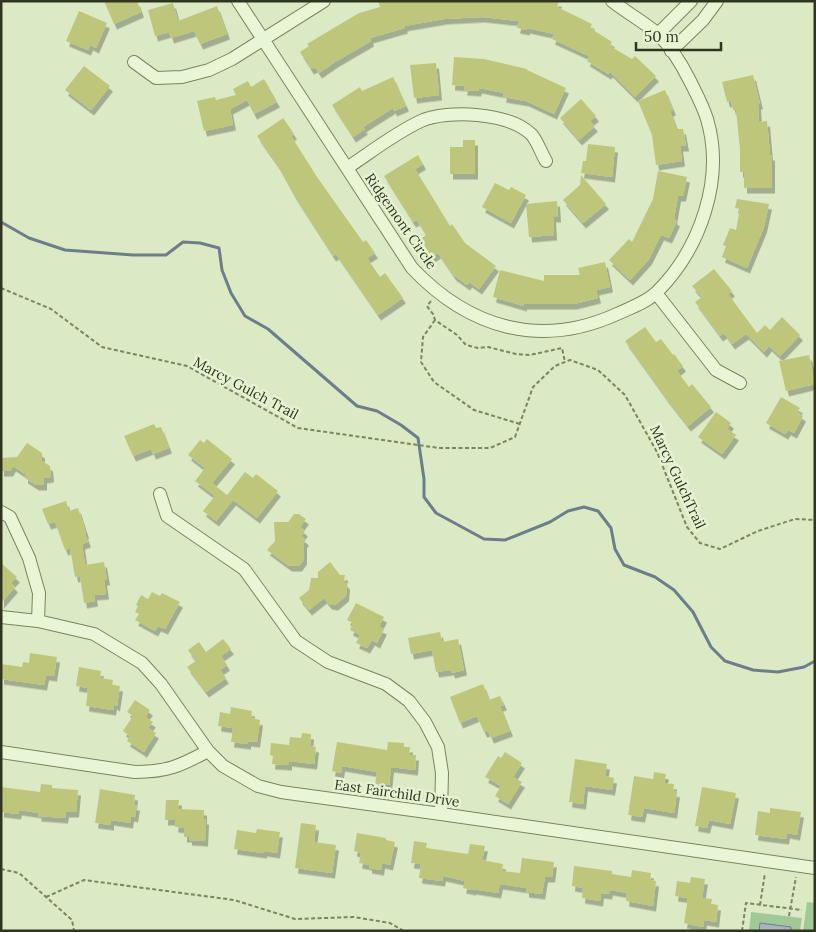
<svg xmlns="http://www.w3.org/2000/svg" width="816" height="932" font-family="Lora,serif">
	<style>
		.green { fill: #a2c899 }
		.water { fill: #a5b4be; stroke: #6d7e8b }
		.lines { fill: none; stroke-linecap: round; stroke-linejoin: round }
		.stream { stroke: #6d7e8b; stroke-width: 3 }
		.building { fill: #bec67c; filter: url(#shadow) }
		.minor-casing { stroke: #7b845c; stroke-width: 14 }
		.path { stroke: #7b845c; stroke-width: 2; stroke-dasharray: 4 2.5; stroke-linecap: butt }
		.minor { stroke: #e9f6d6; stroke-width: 12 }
		.labels { text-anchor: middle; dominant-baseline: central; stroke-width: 5; stroke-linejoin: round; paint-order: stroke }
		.street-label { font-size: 14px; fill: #31351f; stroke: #e6f3d3 }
	</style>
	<defs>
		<filter id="shadow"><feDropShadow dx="3" dy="5.5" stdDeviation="0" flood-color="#0004"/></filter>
	</defs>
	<rect width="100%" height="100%" fill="#dbeac4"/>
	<!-- green -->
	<path class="green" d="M807 902 815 903V931H803Z
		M751 912 802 918 800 931H749Z"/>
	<!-- water -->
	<path class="water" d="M760 923 791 927V931H759Z"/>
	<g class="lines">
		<!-- stream -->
		<path class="stream" d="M1 222 29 238 65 250 133 255H166L183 242 200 243 219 248 222 270 231 293 245 316 268 329 357 406 377 411 401 425 418 438 424 479V497L436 513 484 539 505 540 550 522 568 511 584 507 598 511 611 528 615 549 624 565 655 577 674 590 693 612 711 647 725 661 753 670 778 672 804 667 815 661"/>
	</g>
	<!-- building -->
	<path class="building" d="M104 1H137L141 12 114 24Z
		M378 1H559L557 7 592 24 590 28 612 42 610 46 632 59 635 56 656 76 635 97 610 72 608 74 587 61 589 56 552 39 554 34 527 28V30L517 28 519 21 482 17 444 19 404 26 405 28 370 38 371 41 335 62 319 73 315 67 311 69 300 52 309 46 307 44 359 13 380 7Z
		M173 3 178 21 217 6 227 34 200 44 194 31 171 38 169 32 155 36 148 10Z
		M79 11 107 23 96 48 90 45 88 50 66 41Z
		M454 57 484 59 527 69V70L566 88 554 114 526 101 503 97 504 93 479 88 478 91 464 90 465 86 452 85Z
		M436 63 439 95 414 98 410 65Z
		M84 66 110 86 91 110 65 90Z
		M753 75 760 104H758L759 122 767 121 770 155H772V188H744V172H740V149L736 110H733L731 101 727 102 722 82Z
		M393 77 406 106 394 111 393 108 363 127 365 129 353 137 332 105 360 87 362 91Z
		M264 79 277 102 254 114 247 100 230 109 233 125 204 131 197 101 215 97 216 100 236 95 233 89 248 81 251 87Z
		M665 90 673 110 670 111 677 129H683L686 146H680L682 161 656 165 652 135 638 101Z
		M581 99 596 116 590 121 595 126 579 140 560 118Z
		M283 118 294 134 291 136 317 177 363 242 366 240 375 253 367 258 380 277 385 273 403 298 378 315 336 254 333 256 295 197 278 166 257 136Z
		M463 140H475V174H450V147H463Z
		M588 144 615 147 612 177 581 173 583 161H586Z
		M418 155 423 164 415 169 450 226 452 224 465 243 496 266 479 289 469 282 467 285 453 275 438 253 432 257 421 239 426 235 417 220 413 222 384 176Z
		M658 171 687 177 683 196H678L674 219 677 221 669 238 661 235 649 259 630 280 609 260 629 239 632 242 653 199Z
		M581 175 606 204 583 223 563 200 580 185Z
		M495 183 509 190 511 187 526 195 511 223 482 207Z
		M737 199 769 204 764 227 747 268 722 257 726 246 723 245 730 228 736 230 740 209 735 208Z
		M557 201 558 217H553L554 235 529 237 526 204Z
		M605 262 610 287 596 290 598 298 574 304H524V306L493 297 500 270 544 281V275H580L578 268Z
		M714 269 732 291 728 294 757 333 765 325 770 330 782 317 800 335 780 356 769 346 764 352 746 334 732 344 724 333 720 336 695 302 702 297 692 286Z
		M645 327 656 342 661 339 673 355 674 354 683 366 677 371 689 387 692 384 711 407 688 426 666 398 625 341Z
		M809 355 815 384 786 391 779 361Z
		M781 397 800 408 797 412 803 416 794 433 788 430 785 434 766 423Z
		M716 412 731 423 727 429 736 435 722 454 698 437Z
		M154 424 156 428 161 427 169 448 153 454 151 449 133 456 124 436Z
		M207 439 232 459 212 483 227 495 245 472 253 478 256 474 278 491 257 518 233 500 216 521 203 511 215 496 195 481 205 468 188 455 200 440 204 443Z
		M27 443 42 453V461L50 466 51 477 44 478V485H36L25 478V474L13 466 10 471H1V458L17 457Z
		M66 501 69 511 78 508 86 533 85 534 88 542 82 544 85 565 104 562 107 580H104L106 594 94 595 95 601 84 603 80 576 75 577 70 548 65 550 55 522 48 524 42 509Z
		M294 514H299L306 519 300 527 305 531 301 536 306 540 304 543V559L299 566H289L267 550 275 541 274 522H288Z
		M330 562 340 575H345L344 581 347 584 346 596 335 605 329 604 324 598 309 610 299 598 309 590 311 578H318V572Z
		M1 563 17 577 11 583 15 587 1 603Z
		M152 592 160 596 162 593 180 602 165 629 158 626 155 631 135 620 139 614 135 612 138 606 136 605 141 595 148 599Z
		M356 603 384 617 379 627 384 629 377 643 372 640 367 648 356 643 360 635 350 630 353 623 347 620Z
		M440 632 442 642 458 639 464 670 452 673 451 670 436 672 432 650 411 654 408 638Z
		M223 639 231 649 221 656 227 665 220 670 226 678 206 692 187 667 196 661 188 650 199 642 206 652Z
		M30 653 57 657 54 676 46 675 44 685 1 679V664L22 667 23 662 29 663Z
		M79 667 101 671 100 678 113 680 112 685 120 686 117 706 114 704 113 710 86 706 88 688 76 686Z
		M483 684 489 700 500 696 504 705 500 706 510 731 491 738 488 731 484 732 477 716 460 723 450 697Z
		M135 700 150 710 145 717 153 722 148 728 156 733 144 752 127 741 130 736 123 731 133 716 127 712Z
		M231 707 252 711 251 718 260 720 257 742 248 741V744L231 742 233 728 218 726 220 712 230 714Z
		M302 733 311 734 310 746 316 747 314 764 289 761V765L272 764 273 756 270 755 271 743 289 745 290 737 301 738Z
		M337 742 387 750 388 742 404 743V747H410L409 755H416L415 770 391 767 389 785 375 784 377 772 342 766 341 773 332 771Z
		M505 752 522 763 513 777 522 782 508 804 495 796 501 786 485 777 498 756 501 758Z
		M575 759 607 764 605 776 614 778 612 790 585 786 583 804 569 802Z
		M654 772 666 774 664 783 674 784 673 791 677 792 674 813 644 808 642 817 628 815 634 776 653 779Z
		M41 784 52 785V788L78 790 76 812H66L65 818 38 816 39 813 19 810 18 814 1 812V787L40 792Z
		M702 787 736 793 730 824 709 820 707 828 695 826Z
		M100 789 135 795 134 805H137L135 817 131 816 130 823 111 820V825L95 823Z
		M166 800H179L178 809 204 810V819H206L205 841 189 840V837H184V828L175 827 176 820H165Z
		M770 808 801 812 797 835 787 833 786 839 755 835 758 811 770 813Z
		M301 823 316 825 314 842 336 845 332 873 295 868Z
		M257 829 280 832 277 853 264 851V853L234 849 237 830 256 833Z
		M357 833 386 838V840L395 842 390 865 382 863 381 870 369 868V865L359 863 361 853 354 851Z
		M414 841 427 843 426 848 468 854 470 844 485 846 482 860 503 864 502 871 520 873 522 858 554 862 552 877H545L542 894 526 892V888L500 884 498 893 473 889V890L463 888 465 881 443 876 442 881 419 878 421 864 411 863Z
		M574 866 612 871V874L631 877 632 870 651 873 650 880 656 881 653 906 626 901 627 893 610 890 609 894 601 893 600 901 582 898 583 888 572 886Z
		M691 877 705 879 702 898 712 899 711 904 718 905 716 922 704 920 703 927 684 923 688 898 675 896 677 881 690 883Z"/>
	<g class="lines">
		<!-- minor casing -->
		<g class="minor-casing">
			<path id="minor" d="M238 1 412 268C469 328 540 349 617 314 630 308 647 302 657 292 700 249 725 179 707 119 703 106 696 93 690 81 682 65 671 47 658 34 644 22 626 12 612 1
				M658 34 691 1
				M671 51 703 20 717 1
				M134 62 156 78 182 77 209 70 232 59 324 1
				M347 168C371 152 395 133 421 121 448 109 509 113 531 134 537 140 541 153 546 161
				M656 293 716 370 740 383
				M160 494 167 516 244 569 296 641 328 662 386 684 409 701 425 722 438 747 442 773 441 814
				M1 512 10 517 29 558 39 593 38 621
				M1 617 38 621 94 634 142 663 161 684 208 751 223 766 258 786 281 792 441 814 815 868
				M1 752 135 772C167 772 180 766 208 751"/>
		</g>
		<!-- path -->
		<path class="path" d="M1 288 51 309 102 347 187 366 298 428 439 448H490L515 437 533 387 555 366 570 360 598 370 625 395 657 452 687 527 700 543 720 549 758 531 795 519 815 520
			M431 301 427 306 433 314 435 320 457 335 466 345 478 348 488 347 516 354 530 355 562 348 565 362
			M435 320 423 337 421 362 434 382 474 410 520 424
			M1 869 19 873 72 920 74 931
			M46 897 84 880 234 900 295 919 354 917 390 923 404 931
			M760 905 765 873
			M789 916 796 877
			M742 931 746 903 802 910"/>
		<!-- minor -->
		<use href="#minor" class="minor"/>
	</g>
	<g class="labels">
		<!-- street labels -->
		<g class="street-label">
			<text transform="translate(401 221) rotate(55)">Ridgemont Circle</text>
			<text transform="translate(246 388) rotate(28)">Marcy Gulch Trail</text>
			<text transform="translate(678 477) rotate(65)">Marcy GulchTrail</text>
			<text transform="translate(397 793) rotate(8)">East Fairchild Drive</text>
		</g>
	</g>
	<!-- border -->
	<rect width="816" height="932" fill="none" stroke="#31351f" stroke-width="5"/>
	<!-- scale -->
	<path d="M636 42v8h85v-8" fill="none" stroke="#31351f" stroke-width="2.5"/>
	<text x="644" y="42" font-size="15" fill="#31351f" stroke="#e6f3d3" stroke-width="4" paint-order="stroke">50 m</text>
</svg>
